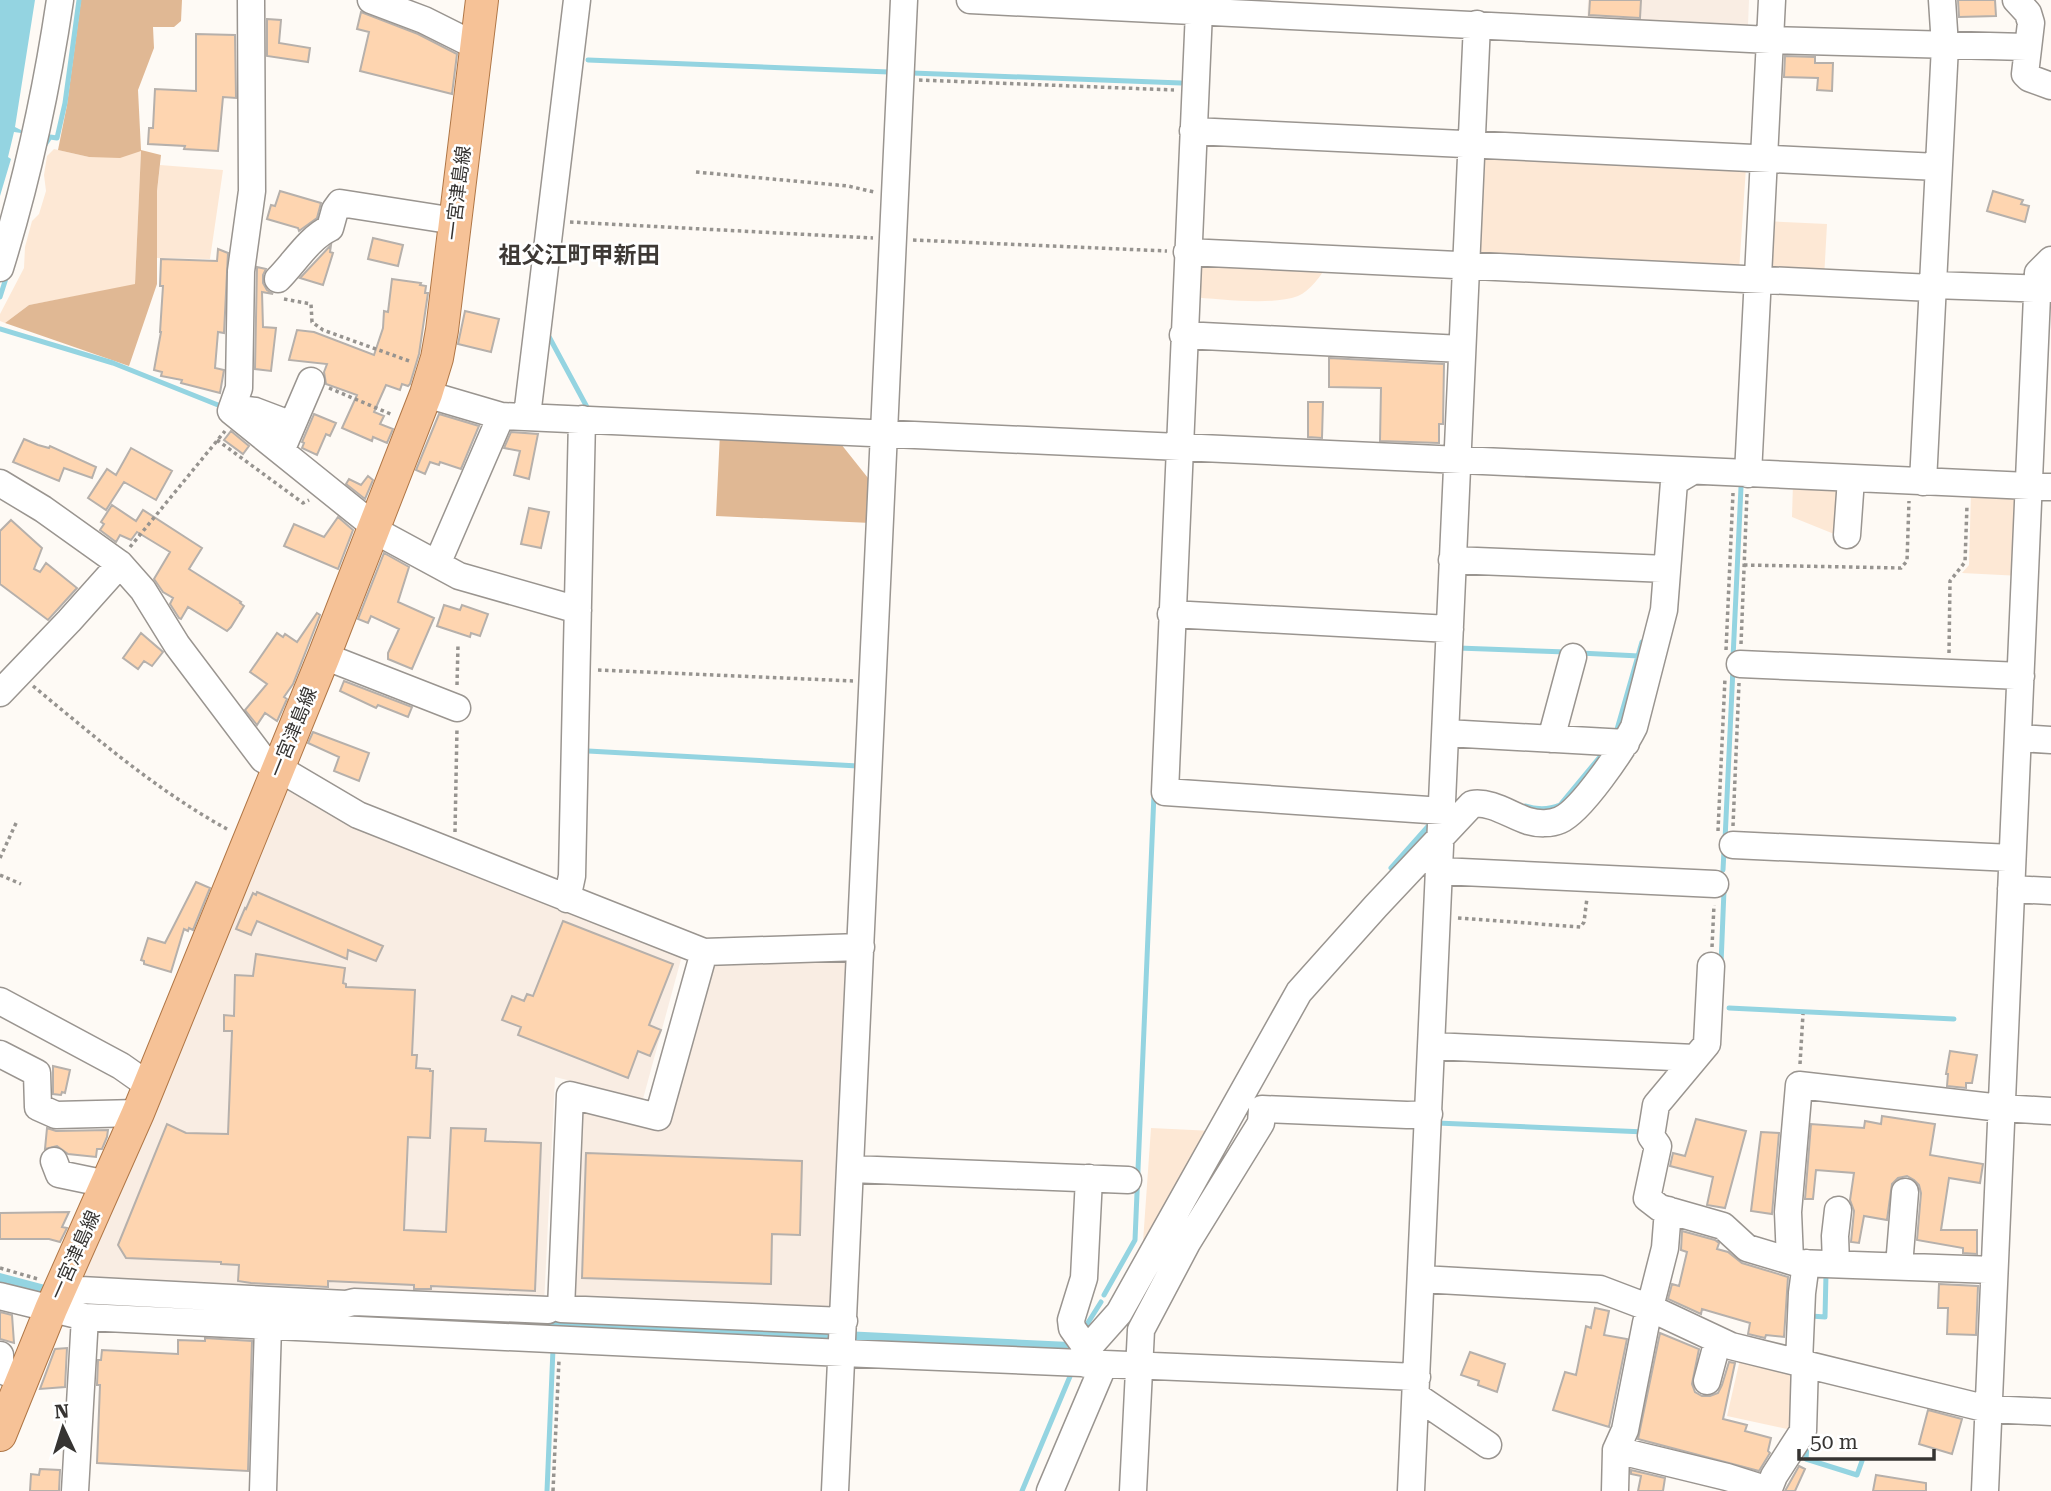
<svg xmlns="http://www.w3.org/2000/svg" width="2051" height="1491" font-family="'Roboto Serif','Noto Sans JP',serif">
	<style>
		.built { fill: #f9ede3 }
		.green { fill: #fde8d5 }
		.forest { fill: #e0b894 }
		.water { fill: #94d4e1 }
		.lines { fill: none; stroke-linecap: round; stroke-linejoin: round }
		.stream { stroke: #94d4e1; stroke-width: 5 }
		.building { fill: #fed5b0; stroke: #b6b0ab; stroke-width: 2 }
		.minor-casing { stroke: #9a9590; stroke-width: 29 }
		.major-casing { stroke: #af7646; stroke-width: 34 }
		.path { stroke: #979490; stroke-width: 3.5; stroke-dasharray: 3.5 3.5; stroke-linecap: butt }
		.minor { stroke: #fff; stroke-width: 26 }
		.major { stroke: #f6c297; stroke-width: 32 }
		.labels { text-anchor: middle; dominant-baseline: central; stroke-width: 5; stroke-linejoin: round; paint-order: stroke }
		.street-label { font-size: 19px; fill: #363432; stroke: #fff }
		.quarter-label { font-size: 23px; font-weight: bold; fill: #3e3935; stroke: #fff }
	</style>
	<rect width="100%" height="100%" fill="#fefaf5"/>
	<!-- built -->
	<path class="built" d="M1588 0H1749L1748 25 1746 27 1587 21Z
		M281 786 683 952 643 1099 555 1077 544 1305 75 1286Z
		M846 953 850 961 836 1311 565 1301 574 1100 660 1122 706 955Z"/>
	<!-- green -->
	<path class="green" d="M54 149 89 157 141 150 135 285 29 305 5 323 0 321V314L24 268 25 247 32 221 39 214 46 191 44 175 47 156Z
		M1478 152 1746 167 1739 271 1475 261Z
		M160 165 223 170 210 259 157 258V191Z
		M1765 221 1827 224 1824 279 1764 276Z
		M1191 261 1328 265C1321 275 1310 291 1298 296 1271 306 1220 299 1190 297Z
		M1793 483 1847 486 1844 538 1792 517Z
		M1971 492 2016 494 2021 576 1962 573 1969 565Z
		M1151 1128 1213 1131 1149 1246 1143 1242Z
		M1741 1355 1795 1369 1796 1431 1727 1416Z"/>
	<!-- forest -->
	<path class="forest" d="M81 0H182L181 21 174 27H153L154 48 138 90 141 150 161 155 157 191V284L129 366 5 323 29 305 135 284 141 151 120 158 89 157 58 150 67 105Z
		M720 433 837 439 872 483 871 523 716 516Z"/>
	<!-- water -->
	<path class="water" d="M0 0H35L15 127 21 130V133L14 132 8 157 11 159 0 196Z
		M0 1273 79 1294 1070 1342 1069 1350 80 1306 0 1284Z"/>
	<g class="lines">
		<!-- stream -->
		<path class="stream" d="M588 60 889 72
			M912 73 1181 83
			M42 149 50 137 57 138 65 103 79 0
			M0 297 7 275
			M0 329 113 363 223 407
			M547 333 588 409
			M1458 648 1566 652
			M1580 653 1639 656
			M1733 658 1741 487
			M1616 733 1642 642
			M588 751 858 766
			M1525 806C1538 810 1548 810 1560 805L1604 752
			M1725 840 1733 668
			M1391 868 1431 823
			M1723 870 1724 850
			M1721 964 1724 890
			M1729 1008 1954 1019
			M1437 1123 1645 1132
			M1104 1295 1135 1240 1154 794
			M1811 1316 1825 1317 1826 1274
			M1084 1329 1101 1302
			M1807 1446 1806 1459 1857 1475 1862 1461
			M547 1491 553 1349
			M1022 1491 1071 1374"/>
	</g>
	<!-- building -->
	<path class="building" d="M1590 0H1641L1640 18 1589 15Z
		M1958 0H1995L1996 16 1959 17Z
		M361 12 418 34 457 54 452 94 360 71 369 32 357 29Z
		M267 19 281 20 279 43 310 48 308 62 267 56Z
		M196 34 235 35 236 98 223 97 218 151 184 149 185 146 148 144 149 128H153L155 89 196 91Z
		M1785 56 1815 57V63H1833L1832 91 1817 90 1818 78 1784 77Z
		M280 191 321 203 317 218 299 231 298 228 267 219 271 205 275 206Z
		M1993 191 2023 200 2021 204 2029 206 2025 222 1987 211Z
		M373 238 403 245 398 266 368 259Z
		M331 245 330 252 333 253 323 285 300 278Z
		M218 249 228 253 224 333 218 332 215 368 224 370 220 393 181 383 182 380 161 376 162 372 154 370 161 332H160L163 286H160L161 259 217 261Z
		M257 267 266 269 263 275V283L267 290 273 294 262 292 263 327 276 328 271 371 255 369Z
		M392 279 421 283 420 285 426 286 425 293H428L419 354 410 384 408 386 402 384 400 390 386 385 374 412 384 416 380 424 393 429 387 443 373 437 372 441 342 428 357 395 326 384 324 372 327 364 289 360 297 330 314 332 374 355 383 328 384 311 388 312Z
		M465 311 499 319 491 352 458 344Z
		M1329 358 1444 364 1443 424H1439V443L1380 441 1381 388 1329 387Z
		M1308 402H1323L1322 438 1308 437Z
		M314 414 336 423 330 436 326 434 317 455 302 448 304 443 302 442Z
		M439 414 479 426 461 469 440 462 439 465 430 462 425 474 416 470Z
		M231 431 249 446 243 454 224 440Z
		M511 432 538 434 529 479 514 475 520 451 504 448Z
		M24 439 38 445 49 448 50 446 96 467 92 478 64 468 59 481 13 462Z
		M131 448 172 471 156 500 124 482 106 510 88 498 107 469 116 475Z
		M368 476 373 480 365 499 346 484 349 479 361 485Z
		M112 505 136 521 143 510 202 548 189 569 241 602 240 603 244 606 231 627 227 631 188 607 181 619 179 618 170 604 173 598 163 592 154 579 170 552 137 532 131 540 120 535 116 542 100 530 104 524 101 522Z
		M529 508 549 512 541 548 521 544Z
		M338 517 353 530 338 569 284 546 294 524 324 537Z
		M11 520 42 548 34 569 40 572 46 563 77 588 48 620 0 584V531Z
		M384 553 409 567 398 602 434 618 412 669 388 659V653L399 629 371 616 368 623 358 619Z
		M444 605 460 610 462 605 488 614 480 636 471 633 470 637 437 626Z
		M317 613 320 615 293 684 284 697 287 699 278 719 277 721 265 713 257 725 245 710 267 684 250 672 277 633 283 637 285 634 297 642Z
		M141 633 163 652 152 666 144 661 138 669 123 658Z
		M344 681 412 707 408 717 378 705 376 708 340 691Z
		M313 732 369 753 359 781 334 771 339 757 308 743Z
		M196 882 210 888 193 930 189 928 188 931 184 929 171 972 144 964V961L141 960 148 938 165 943Z
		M257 892 383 946 376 961 348 950 347 959 257 921 251 935 236 929 245 908 246 909 253 893 256 895Z
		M563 921 673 964 649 1025 661 1030 650 1056 638 1051 628 1078 518 1035 521 1027 502 1020 512 996 524 1001 527 994 533 996Z
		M256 954 345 968 343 983 346 984V987L415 990 412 1055H417L416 1068 430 1069V1071H433L430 1138 408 1137 404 1230 446 1232 451 1128 486 1129 485 1141 541 1143 535 1291 431 1286V1289H414V1285L328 1281V1287L251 1283 238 1281 239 1265 221 1264V1262L126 1258 118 1245 167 1124 186 1133 228 1134 232 1031H224V1015L234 1016 235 975 253 976Z
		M1950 1051 1977 1055 1972 1083H1966V1088L1947 1086 1948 1074H1946Z
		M53 1066 70 1070 65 1093 62 1092 61 1095 53 1094Z
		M1882 1116 1935 1124 1930 1155 1983 1164 1980 1183 1949 1178 1941 1230H1977V1254L1963 1253V1248L1917 1240 1921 1193 1919 1185 1914 1180 1907 1176 1898 1178 1892 1184 1887 1220 1864 1216 1859 1243 1851 1242 1854 1211 1850 1200 1854 1173 1816 1170 1813 1199H1805L1811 1124 1864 1128 1865 1121 1881 1124Z
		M1696 1119 1746 1131 1725 1208 1707 1205 1713 1177 1670 1166 1673 1153 1685 1156Z
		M47 1128 56 1131 108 1130 107 1137 102 1149H97L96 1157 68 1154 57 1146 45 1149Z
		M1761 1132 1779 1133 1772 1214 1751 1211Z
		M586 1153 802 1161 800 1235 772 1234 771 1284 582 1278Z
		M69 1212 62 1227 67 1228 60 1242 49 1239H0V1213Z
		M1682 1231 1715 1240 1719 1243 1717 1249 1728 1252 1742 1263 1788 1277 1784 1337 1766 1335 1765 1338 1748 1334 1750 1323 1702 1309 1701 1314 1668 1299 1672 1284 1679 1286 1687 1252 1681 1250Z
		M1939 1284 1978 1286 1976 1335 1947 1334 1948 1308H1938Z
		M1595 1308 1609 1311 1604 1335 1627 1339 1609 1427 1553 1410 1565 1372 1576 1375 1586 1326 1591 1328Z
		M0 1312 12 1315 14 1343 0 1339Z
		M1660 1333 1699 1349 1692 1384 1695 1392 1702 1396H1710L1718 1393 1722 1385 1729 1362 1735 1363 1723 1419 1747 1425 1745 1431 1771 1438 1768 1451 1770 1453 1759 1471 1638 1439Z
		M205 1338 252 1341 248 1471 97 1463 100 1385H97L98 1360H101L102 1350 178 1354V1340L205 1341Z
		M67 1348 65 1387 40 1389 55 1349Z
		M1470 1352 1505 1364 1497 1392 1478 1385 1479 1381 1461 1375Z
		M1928 1410 1962 1419 1952 1454 1919 1444Z
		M1799 1466 1805 1469 1795 1491H1785Z
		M40 1469 60 1470 59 1491H30L31 1474 39 1475Z
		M1631 1470 1665 1478 1663 1491H1638L1641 1476 1631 1474Z
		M1876 1475 1926 1483V1491H1873Z"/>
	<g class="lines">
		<!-- minor casing -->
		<g class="minor-casing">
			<path id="minor" d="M251 0 252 191 241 271 239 388 231 411 375 527
				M371 0 424 20 476 46
				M970 0 1770 40 2026 47
				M2016 0 2028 13 2031 23 2025 74 2029 78 2051 86
				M1199 11 1165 792 1443 811
				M1193 131 1938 167
				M1187 252 1932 288
				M0 268C28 177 46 94 60 0
				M278 279C295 262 309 238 330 228L335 210 340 203 455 221
				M1933 285 2051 289
				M1183 335 1462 349
				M426 394 501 416 2051 487
				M232 408 255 411 292 425
				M527 416 577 0
				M281 451 311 381
				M1748 474 1772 0
				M1923 482 1945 46 1942 0
				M0 483 43 509 120 564 143 590 177 645 263 759 358 815 704 952 861 947
				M374 530 459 576 578 610
				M1847 535 1851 479
				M1452 560 1667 569
				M437 564 501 416
				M1171 614 1450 629
				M324 656 457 708
				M1740 664 2021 676
				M0 693 69 621 120 564
				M1446 733 1626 743
				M2018 738 2051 740
				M1551 739 1573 657
				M1733 845 2012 858
				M1440 871 1715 884
				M2011 889 2051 891
				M567 899 572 876 582 419
				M704 952 658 1117 570 1095 561 1309 844 1321
				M1711 966 1707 1044 1656 1105 1651 1136 1658 1146 1647 1198 1660 1208 1723 1226 1747 1248 1797 1263 1994 1270
				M0 1001 121 1066 148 1085
				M1432 1046 1695 1058
				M0 1054 37 1073 38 1107 56 1115 138 1113
				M54 1161 59 1174 107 1184
				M851 1169 1128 1180
				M1790 1260 1788 1212 1799 1085 2001 1108 2051 1111
				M1836 1264 1835 1236 1838 1210
				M1899 1266 1905 1192
				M1421 1279 1600 1289 1650 1308 1731 1346 1988 1409 2051 1412
				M62 1286 80 1290 346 1304 354 1302 548 1310
				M0 1296 85 1317 843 1353 1417 1377
				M1087 1349 1072 1328 1071 1320 1084 1278 1089 1178
				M0 1355 1 1370 23 1379
				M1799 1362 1802 1293 1806 1263
				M1086 1364 1087 1349 1119 1313 1299 992 1376 906 1472 804C1491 801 1510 815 1528 821 1538 824 1551 824 1560 820 1581 811 1623 749 1634 727L1664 610 1674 482 1691 472
				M1707 1381 1718 1340
				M1416 1396 1488 1445
				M1616 1450 1727 1477 1768 1490
				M75 1491 85 1317
				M263 1491 268 1326
				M835 1491 904 0
				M1050 1491 1104 1364
				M1133 1491 1141 1330 1187 1243 1261 1123 1262 1109 1407 1115 1429 1114
				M1411 1491 1477 24
				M1615 1491 1616 1450 1625 1430 1646 1323 1665 1248 1668 1210
				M1768 1491 1774 1476 1803 1431 1805 1363
				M1985 1491 2038 273 2051 260"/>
		</g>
		<!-- major casing -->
		<g class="major-casing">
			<path id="major" d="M0 1435 51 1309 138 1113 324 656 426 394 437 358 442 330 482 0"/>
		</g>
		<!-- path -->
		<path class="path" d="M919 80 1174 90
			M696 172 848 186 874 192
			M570 222 873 238
			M913 240 1167 251
			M284 299 311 304 312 322 323 330 412 362
			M329 388 393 415
			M217 440 303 503 309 500
			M130 547 225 431
			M1744 565 1901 568 1907 561 1909 501
			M1741 644 1747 494
			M1726 650 1733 493
			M1949 653 1950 581 1965 562 1967 505
			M598 670 853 681
			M457 685 458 645
			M33 686C95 737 156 790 227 829
			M1733 826 1739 683
			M1718 831 1725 678
			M455 832 457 728
			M0 858 17 821
			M0 875 21 884
			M1458 918 1581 927 1584 922 1587 898
			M1712 947 1714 905
			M1800 1064 1803 1014
			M0 1268 38 1279
			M553 1491 559 1360"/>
		<!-- minor -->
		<use href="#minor" class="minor"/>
		<!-- major -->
		<use href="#major" class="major"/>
	</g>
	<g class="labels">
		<!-- street labels -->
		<g class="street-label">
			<text transform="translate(458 193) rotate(-83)">一宮津島線</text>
			<text transform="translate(293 732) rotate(-68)">一宮津島線</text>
			<text transform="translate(75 1255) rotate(-66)">一宮津島線</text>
		</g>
		<!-- quarter labels -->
		<g class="quarter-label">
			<text x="579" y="255">祖父江町甲新田</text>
		</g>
	</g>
	<!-- north arrow -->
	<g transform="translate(63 1428) rotate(356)" stroke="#ffffff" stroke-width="5" paint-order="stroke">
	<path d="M0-5L12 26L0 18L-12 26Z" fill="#363432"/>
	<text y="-10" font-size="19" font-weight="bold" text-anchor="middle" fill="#363432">N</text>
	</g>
	<!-- scale -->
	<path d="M1799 1449v10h135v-10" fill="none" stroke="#363432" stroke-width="3.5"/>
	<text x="1810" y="1449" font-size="21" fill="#363432" stroke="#ffffff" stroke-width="5" paint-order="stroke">50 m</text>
</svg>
